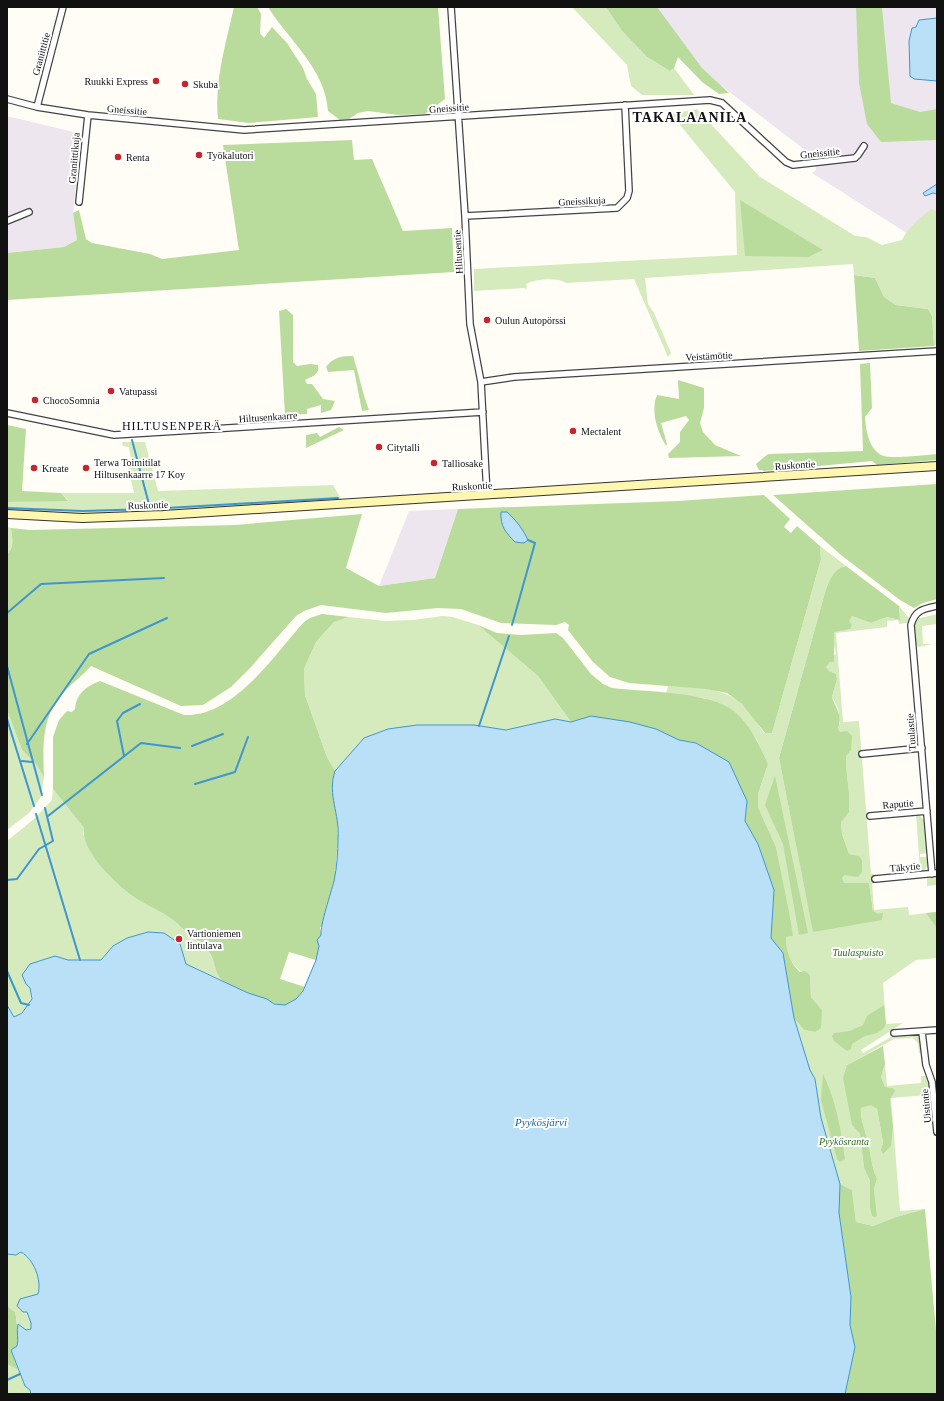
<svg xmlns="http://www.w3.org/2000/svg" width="944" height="1401" font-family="'Times New Roman',serif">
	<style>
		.industrial { fill: #eee6ef }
		.green { fill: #d5ebbd }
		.forest { fill: #b9dc9c }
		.water { fill: #b9e0f7; stroke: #3f96cf }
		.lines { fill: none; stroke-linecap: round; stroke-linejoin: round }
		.stream { stroke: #3f96cf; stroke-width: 2 }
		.street-casing { stroke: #444; stroke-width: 8 }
		.secondary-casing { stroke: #333; stroke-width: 10 }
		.street { stroke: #fff; stroke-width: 5.5 }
		.secondary { stroke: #fff6b0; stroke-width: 8 }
		.poi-dot { fill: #c4262e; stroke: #fff; stroke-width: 1.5 }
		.labels { text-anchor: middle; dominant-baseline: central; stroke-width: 4; stroke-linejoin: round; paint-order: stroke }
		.street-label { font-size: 10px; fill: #111; stroke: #fff }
		.poi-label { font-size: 10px; fill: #111; stroke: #fff; text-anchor: start }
		.park-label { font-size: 10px; font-style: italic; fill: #2f6b1f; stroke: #fff }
		.water-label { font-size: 11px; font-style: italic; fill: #1768a6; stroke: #fff }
		.quarter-label { font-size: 12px; letter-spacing: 1px; fill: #111; stroke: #fff }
		.district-label { font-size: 14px; font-weight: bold; letter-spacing: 1px; fill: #111; stroke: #fff }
	</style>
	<rect width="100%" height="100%" fill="#fffdf5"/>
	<!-- industrial -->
	<path class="industrial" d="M647 7H937V238L916 239 812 173 816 170 814 157 689 61Z
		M7 116 82 134 73 212 77 240 64 247 7 253Z
		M458 509 435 578 379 586 409 511Z"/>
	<!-- green -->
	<path class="green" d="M572 7H606L622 31 647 57 670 71 674 68 694 95H642L631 86 627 65Z
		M697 109 759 176 855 236 866 237 882 245 902 240C909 226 919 219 931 209L937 211V345L934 346 932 316 928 309 896 305 884 297 875 278 854 275 853 264 645 278 648 304 654 313 671 353 668 357 634 279 566 283C557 277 536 279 526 284L527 289 524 288 474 291V269L737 255 735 192 671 114Z
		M122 442H145L158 491 333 485 341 499 150 512 83 514 7 511V502L68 500 61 493H134L128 467 132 464 129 447 123 446Z
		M7 527 11 528C12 538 15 547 7 554Z
		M820 546 846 566C834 568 830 579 826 589L779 758 810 915 873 910 869 883H843L842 878 845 875 862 872V860L858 856 849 854 842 834 841 822 849 793 846 765V756L838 729 840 722 838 708 832 697 837 679 836 674 829 671 826 667 836 653 833 643 834 631 852 616 871 623 887 617 900 620 899 606 909 618 907 623 899 624 898 620 887 621V627L836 633 843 722 859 721 871 874H876L875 876 881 882 872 883 874 910 908 907 909 915 937 912V958L916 960 883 983 886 1024 903 1023 861 1050 863 1053 893 1036 915 1034 920 1038 922 1052 919 1053 918 1043 913 1038 894 1039 847 1065 852 1125 860 1134 864 1168 870 1181V1207L877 1215 874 1189 877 1179C871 1165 871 1154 867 1139 865 1129 860 1119 861 1108L871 1104 877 1109 883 1142 881 1150 893 1126 890 1099 893 1088 885 1087 881 1077 885 1064 887 1086 921 1083V1076H925L929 1084 931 1100H928L927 1095 891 1098 900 1211 925 1209 896 1217 873 1226 856 1222 852 1190 840 1184 821 1118 815 1079 810 1070 794 1018 804 1030 815 1032 822 1010 811 997 810 975C792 969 786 956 786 937L792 936 776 847 758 807V794L768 764 757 740 746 725 704 698 666 694 668 686C693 688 722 686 742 704 751 712 757 723 764 733H772L821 559Z
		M937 614V624L922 626 923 644H930L929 645 918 647 916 645 915 626 917 619Z
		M443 616 453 617 478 625 538 676 571 722 555 719 506 730 474 725H417L388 729 364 738 335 771 327 757 305 695 304 669 316 642 334 622 349 617 385 621 413 620Z
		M7 710 22 750 36 764 44 777 41 797 29 813 7 830Z
		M53 789 84 828 83 834 92 854 131 895 168 915 209 952 222 980 186 964 180 944 164 933 148 932 127 938 113 946 101 960H68L55 956 30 988C33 1003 28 1009 14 1017L7 1005V841L34 819 52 800Z
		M916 814 919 815 924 820 927 853 920 854V857H927V866L923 872 909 873V871L920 870Z
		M937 876V885L927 886V878Z
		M21 1252C34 1259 42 1281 38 1294L20 1299 31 1323V1329L26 1330 18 1324 15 1312 7 1306V1254L16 1255Z
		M7 1364 18 1370 25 1386 30 1390 31 1394H7Z"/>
	<!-- forest -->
	<path class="forest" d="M234 7H257L261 14 260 33 264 38 272 27 287 43 303 68 307 79 316 94 318 117 249 123 218 119C214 82 226 43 234 7Z
		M268 7H438L445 99 425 114 398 115 368 111 358 113 349 119 340 120 328 111C325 68 289 41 268 7Z
		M606 7H657L702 68 729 93 719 94 702 82 678 57 674 68 670 71 647 57 622 31Z
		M856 7H882L891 103 920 112 937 109V140L881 142 867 124 859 83Z
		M352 140 354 160 372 159 403 231 452 228 454 272 7 300V253L64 247 77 240 73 213 79 210 86 239 92 243 150 254 162 259 239 250 223 145Z
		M740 200 823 250 808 257 745 256Z
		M854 275 875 278 884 297 896 305 928 309 932 316 934 346 859 351Z
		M286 309 293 315V362L297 366 310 364 318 365C320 375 312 376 305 380L307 384H312L323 399 335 401 331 410 321 413V405L307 409V414L285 415 279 311Z
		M353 356C359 374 362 392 369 410L362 411 354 370 328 372 326 367C333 357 342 356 353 356Z
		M870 363 872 408 865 417C866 431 869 451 884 456 891 459 927 455 937 454V460L877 465 872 461 765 471 759 470 756 464 768 454 863 451 860 364Z
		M678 380 704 388V408L700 423 703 432 715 445 741 456 669 458 668 454 680 442V432L689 420 686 416 661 423 667 444 666 446C658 432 650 412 657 395L679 399Z
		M7 425 26 429 22 491 61 493 68 501 7 502Z
		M339 427 344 430 306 448V435L317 433 320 437Z
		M937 484V599L923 603 914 608 900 600 841 555 773 495Z
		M764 495 790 519 784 527 791 533 797 526 820 546 821 559 772 733H765L742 704 727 693 706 689 629 683 610 677 593 662 568 630 569 625 565 622 556 625 501 623 461 609 438 608 386 613 321 605 304 611 296 616 251 667 231 687 203 705 181 706 91 666C82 676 71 684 62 694 41 719 43 747 44 777L36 764 22 750 7 710V554C15 547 12 538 11 528L30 530 235 525 362 514 346 568 379 586 435 578 458 509 678 501Z
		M846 566 899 606 900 620 887 617 871 623 852 616 849 621 852 625 850 629 834 632V662H830L826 667 829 671 836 674 837 679 832 697C836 710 843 714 838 729L840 732 847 731 852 736 851 750 846 756V765L849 793V812L841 822 842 834 849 854 859 856 862 860V872L858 877 845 875 842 878 844 883H869L873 911 878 914 883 913 882 920 813 932 779 758 826 589C830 579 834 568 846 566Z
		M322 614 349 617 334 622 316 642 304 669 305 695 327 757 335 771 338 836 335 879 325 919 320 928 321 935 316 960 289 952 280 979 305 987C302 995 292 1005 283 1006 278 1006 226 984 222 980 215 974 215 960 209 952 201 942 187 933 178 924 164 911 146 906 131 895 115 883 80 850 84 828L53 789V737L59 720 67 711 72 712 75 709C76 694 85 687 100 681L184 715C234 717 274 655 304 622L310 618Z
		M478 625 497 633 521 635 556 633 563 638 591 674 603 684 612 688C645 692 710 691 735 712 751 726 760 746 768 764L758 794V807L776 847 789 912 793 936 786 937C786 951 790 963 800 972L805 971 810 975 811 997 822 1010 821 1028 815 1032 804 1030 794 1018 783 953 771 938 774 890 758 844 745 821 747 801 707 751 696 743 679 740 656 729 591 716 571 722 538 676Z
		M775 776 808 933 799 935 783 844 765 805Z
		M937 912V928L926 913Z
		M884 1005 886 1024 883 1029 877 1033 865 1036 852 1044 851 1049 847 1051 834 1041 832 1036 834 1033 850 1031 863 1025 867 1016Z
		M883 1046 885 1064 881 1077 885 1087 893 1088 895 1091 890 1099 893 1126 891 1146 883 1154 881 1150 883 1142 877 1109 871 1105 861 1108C860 1119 865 1129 867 1139 871 1154 871 1165 877 1179L874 1189 877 1215 875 1217 872 1216 870 1207V1181L864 1168 860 1134 852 1125 843 1078 847 1065Z
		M823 1074C836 1100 841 1130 845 1159L840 1162 837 1159 821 1100Z
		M840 1184 852 1190 856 1222 873 1226 896 1217 925 1209 937 1341V1394H845L855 1347 850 1325 851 1297 839 1213Z
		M7 1306 15 1312C17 1319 19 1339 17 1346L11 1350 18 1370 7 1364Z"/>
	<!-- water -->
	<path class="water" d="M937 18V81L914 79 910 76 909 41 912 28 916 27 919 20Z
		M937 184V194L933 193 925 196 923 193Z
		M501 512H507C516 520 523 529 528 540L524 543 515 542C506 533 500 526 501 512Z
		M591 716 630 722 656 729 679 740 696 743 729 762 747 801 745 821 758 844 774 890 771 938 783 953 794 1018 810 1070 815 1079 821 1118 840 1184 839 1213 851 1297 850 1325 855 1347 845 1394H31L30 1390 25 1386 11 1350 17 1346C19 1339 16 1332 18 1324L26 1330 31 1329V1323L27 1312H23L17 1306 20 1299 38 1294C42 1281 34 1259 21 1252L16 1255 7 1254V1005L14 1017 22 1013 32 999 30 988 26 984 22 975 30 964 55 956 68 960H101L113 946 127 938 148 932 164 933 180 944 186 964 248 993 267 999 274 1004 285 1005 296 999 303 991 316 960 319 946 317 940 321 935C320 925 331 893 334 881 337 867 338 852 338 838 340 814 327 795 335 771L364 738 388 729 417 725H474L506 730 555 719 571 722Z"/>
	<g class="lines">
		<!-- stream -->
		<path class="stream" d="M132 440 150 508
			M7 508 83 511 150 509 338 498
			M7 613 41 584 164 578
			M512 625 535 543 528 540
			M7 666 42 795
			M7 719 34 806
			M479 726 509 636
			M27 744 89 654 167 618
			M192 746 223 734
			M124 756 117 721 123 713 140 704
			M22 761 32 762
			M195 784 235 772 248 737
			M36 814 80 960
			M48 816 141 743 180 748
			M7 880 17 879 39 849 53 841 45 808
			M7 971 21 1003 29 1005
			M7 1380 20 1374"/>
		<!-- street casing -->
		<g class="street-casing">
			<path id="street" d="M451 7 465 216 470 324 481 382 487 495
				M7 99 37 107 88 115 244 130 710 100 722 103 786 162 793 165 855 158 858 155 864 146
				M37 107 63 7
				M79 202 88 115
				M465 216 617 208 627 198 629 191 625 105
				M7 221 29 212
				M481 382 514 377 937 351
				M7 413 114 435 483 412
				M862 754 922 748
				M870 816 927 811
				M932 874 911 625C915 610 923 609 937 606
				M875 879 937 873
				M922 1032 926 1065 932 1082 937 1132
				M894 1033 937 1030"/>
		</g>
		<!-- secondary casing -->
		<g class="secondary-casing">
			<path id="secondary" d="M7 514 82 518 163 515 937 466"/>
		</g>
		<!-- street -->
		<use href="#street" class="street"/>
		<!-- secondary -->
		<use href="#secondary" class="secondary"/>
	</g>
	<!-- markers -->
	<g class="poi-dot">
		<circle cx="156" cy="81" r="4"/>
		<circle cx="185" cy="84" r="4"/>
		<circle cx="199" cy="155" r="4"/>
		<circle cx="118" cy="157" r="4"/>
		<circle cx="487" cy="320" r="4"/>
		<circle cx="111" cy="391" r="4"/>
		<circle cx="35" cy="400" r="4"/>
		<circle cx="573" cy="431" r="4"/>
		<circle cx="379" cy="447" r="4"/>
		<circle cx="434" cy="463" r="4"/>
		<circle cx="34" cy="468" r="4"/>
		<circle cx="86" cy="468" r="4"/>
		<circle cx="179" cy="939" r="4"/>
	</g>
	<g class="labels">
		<!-- street labels -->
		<g class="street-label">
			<text transform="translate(41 54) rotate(-75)">Graniittitie</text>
			<text transform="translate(449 108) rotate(-4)">Gneissitie</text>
			<text transform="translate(127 110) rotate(5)">Gneissitie</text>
			<text transform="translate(820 153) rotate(-6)">Gneissitie</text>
			<text transform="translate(74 158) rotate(-85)">Graniittikuja</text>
			<text transform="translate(582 201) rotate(-3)">Gneissikuja</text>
			<text transform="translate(458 252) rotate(-93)">Hiltusentie</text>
			<text transform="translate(709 356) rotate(-3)">Veistämötie</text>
			<text transform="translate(268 417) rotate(-4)">Hiltusenkaarre</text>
			<text transform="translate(795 465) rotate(-4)">Ruskontie</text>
			<text transform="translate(472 486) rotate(-3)">Ruskontie</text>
			<text transform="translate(148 505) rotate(-2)">Ruskontie</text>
			<text transform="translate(911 732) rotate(-94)">Tuulastie</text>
			<text transform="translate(898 804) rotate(-5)">Raputie</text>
			<text transform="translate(905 867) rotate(-5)">Täkytie</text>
			<text transform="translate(926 1106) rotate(-95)">Uistintie</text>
		</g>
		<!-- poi labels -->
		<g class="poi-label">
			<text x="148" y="81" text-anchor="end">Ruukki Express</text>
			<text x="193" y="84">Skuba</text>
			<text x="207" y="155">Työkalutori</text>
			<text x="126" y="157">Renta</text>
			<text x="495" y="320">Oulun Autopörssi</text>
			<text x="119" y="391">Vatupassi</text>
			<text x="43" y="400">ChocoSomnia</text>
			<text x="581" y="431">Mectalent</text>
			<text x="387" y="447">Citytalli</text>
			<text x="94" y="462">Terwa Toimitilat<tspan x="94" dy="12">Hiltusenkaarre 17 Koy</tspan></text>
			<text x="442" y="463">Talliosake</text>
			<text x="42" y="468">Kreate</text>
			<text x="187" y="933">Vartioniemen<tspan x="187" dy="12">lintulava</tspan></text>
		</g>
		<!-- park labels -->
		<g class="park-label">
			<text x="858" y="952">Tuulaspuisto</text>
			<text x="844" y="1141">Pyykösranta</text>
		</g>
		<!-- water labels -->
		<g class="water-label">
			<text x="541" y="1122">Pyykösjärvi</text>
		</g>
		<!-- quarter labels -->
		<g class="quarter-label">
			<text x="172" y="426">HILTUSENPERÄ</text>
		</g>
		<!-- district labels -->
		<g class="district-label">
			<text x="690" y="117">TAKALAANILA</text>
		</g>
	</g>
	<!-- border -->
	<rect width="944" height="1401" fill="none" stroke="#111111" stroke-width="16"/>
</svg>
